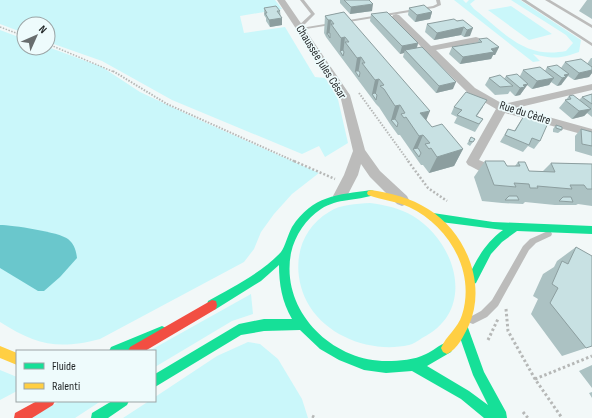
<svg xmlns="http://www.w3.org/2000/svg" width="592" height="418" font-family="'Sofia Sans Condensed',sans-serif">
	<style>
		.green { fill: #caf7fa }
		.water { fill: #6ac7cc }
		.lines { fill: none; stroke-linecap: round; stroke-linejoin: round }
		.path-far3 { stroke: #b6b8b7; stroke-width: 1.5; stroke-dasharray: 1.5 1.5; stroke-linecap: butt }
		.path-far2 { stroke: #b6b8b7; stroke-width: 2; stroke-dasharray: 1.5 1.5; stroke-linecap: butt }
		.path-far1 { stroke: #b6b8b7; stroke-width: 2.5; stroke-dasharray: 2 2; stroke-linecap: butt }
		.path { stroke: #b6b8b7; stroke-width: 3; stroke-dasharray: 2.5 2.5; stroke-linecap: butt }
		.lane { fill: #bcbcbb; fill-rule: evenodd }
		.street { fill: #bcbcbb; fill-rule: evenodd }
		.fast { fill: #16e098; fill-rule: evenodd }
		.slow { fill: #ffcf43; fill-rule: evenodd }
		.jam { fill: #f24e42; fill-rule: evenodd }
		.wall { fill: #acc2c3 }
		.shaded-wall { fill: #8c9e9f }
		.building { fill: #c8e1e3; stroke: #8c9e9f }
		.labels { text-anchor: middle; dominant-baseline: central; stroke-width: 3.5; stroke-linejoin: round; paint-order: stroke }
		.far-street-label { font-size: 12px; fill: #1e2223; stroke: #eefbfc }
	</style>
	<rect width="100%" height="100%" fill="#f2f8f8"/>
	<!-- green -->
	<path class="green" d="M0 0H275L282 9 240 16 244 33 285 27 315 77 325 78 337 95 348 143 325 157 319 146 302 154 172 100 102 61 48 42V24H24V33L0 24Z
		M454 0H463L466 3 469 0H475L470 4 474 9C505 33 524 59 566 51L573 43 566 35 511 0H520L581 40 579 52C559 59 553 59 533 54L540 61 533 62Z
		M511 6 552 34 529 40 488 10Z
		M0 30 24 39V48L48 47 102 67 140 92 204 122 319 173 292 194 274 214 261 232 254 249 244 262 100 339C58 350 36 345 0 322Z
		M370 203C385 205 400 208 413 216 457 243 477 311 422 338 418 341 413 344 409 345 373 353 330 338 310 307 290 275 295 232 329 212 341 204 356 204 370 203Z
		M251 294 253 314 232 321 155 367V351H149Z
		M248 342 260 344 278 359 302 399 308 418H123L149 401H155V397L217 356Z
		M0 370 17 377V391L0 400Z
		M60 401H101L75 418H30Z"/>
	<!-- water -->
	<path class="water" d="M0 225C12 225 59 232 68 239 74 244 76 250 77 258L60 277 44 291H38L0 268Z"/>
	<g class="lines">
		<!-- path-far3 -->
		<path class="path-far3" d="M0 27 24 36
			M48 44 114 72"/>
		<!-- path-far2 -->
		<path class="path-far2" d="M113 71 167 104 296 162
			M359 93 409 162"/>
		<!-- path-far1 -->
		<path class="path-far1" d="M294 161 335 179
			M408 161 428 188 447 201"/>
		<!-- path -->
		<path class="path" d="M506 309 508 331 535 379 562 418
			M488 340 498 319
			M535 379 592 356
			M523 412 528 418
			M312 416 316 418"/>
		<!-- lane -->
		<path class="lane" d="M300 0H304L315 14 301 28 433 6 437 4 436 0H440L441 5 434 8 300 30 297 27 311 14Z
			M521 0H526L592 43V46Z
			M545 0H550L592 25V28Z
			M548 231 551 232 552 234 551 236 536 243 529 250 498 306 487 317 473 324 470 323 469 320 470 317 481 311 492 300 523 246 530 239Z"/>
		<!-- street -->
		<path class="street" d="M277 0H285L350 95 365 150 380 171 407 196 409 200 407 204 402 206 397 204 370 177 361 164 358 175 345 200 340 201 335 200 333 196 344 175 353 151 340 95Z
			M396 14 399 15 431 46 476 37 479 38 481 40 479 42 436 50 475 88 503 104 592 84V90L516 108 592 129V137L505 113 479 160 503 170 504 173 503 176C492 180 477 169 468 165L466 162 496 109 467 92 393 19 392 17 393 15Z"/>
		<!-- fast -->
		<path class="fast" d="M371 190 374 191 375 193 374 195C356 201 338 198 321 209 306 219 295 235 291 253 280 310 331 361 387 361 400 361 414 360 426 354 433 351 439 345 447 342L451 344 453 348 451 352 427 366 469 391 488 405 473 375 457 329 459 325 463 323 467 325 484 372 506 412 507 418H484L461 399 412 371 386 373 364 370 339 360 320 349 300 330 264 331 241 335 155 387V374L239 324 264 319H292C282 302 279 284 279 265L261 281 216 309 212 310 208 309 207 305 208 301C231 288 263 272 281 252 285 247 288 234 292 227 313 195 337 195 371 190Z
			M433 213 493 222 592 226V234L517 231 502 242 491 254 476 283 472 285 468 283 467 280C476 260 485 243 503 230L433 221 430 220 428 217 430 214Z
			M162 326 166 328 168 332 166 336 129 351H109L111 347Z
			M112 401H129L127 405 108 418H91L92 413Z"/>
		<!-- slow -->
		<path class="slow" d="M371 190C391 193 411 198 428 209 466 232 487 284 469 325 464 335 458 349 447 354L443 352 441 348C446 336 458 328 462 315 476 271 448 225 409 207 396 201 382 200 368 195L367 193 368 191Z
			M0 346 17 353V365L0 358Z"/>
		<!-- jam -->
		<path class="jam" d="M212 300 216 301 217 305 216 309 145 351H128L130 347Z
			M37 401H55L53 405 32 418H14L15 413Z"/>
	</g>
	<!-- wall -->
	<path class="wall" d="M340 0H344L372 11 350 14 340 3Z
		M587 0H592V19L579 11Z
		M264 8 280 11 282 25 270 27 266 21V18L264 15Z
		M409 8 432 12 430 19 415 22 408 15Z
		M344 12 432 127 463 149 454 166 429 173 423 165H421L400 135H398L390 124 379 107 376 104 326 37 324 33 325 16Z
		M371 14 418 43 417 48 453 89 436 93 403 57 404 53 400 54 370 21Z
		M463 20 470 36 464 37 461 35 434 40 425 32 427 24Z
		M479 39 499 47 495 55H493L491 59 460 64 449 54 452 47 478 42Z
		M591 58H592V73L589 77 574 80 568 76 561 85 557 86 551 82 549 85 532 89 527 85 520 95 515 96 510 91 508 94 495 95 485 85 489 78 504 79 506 76H520L523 70 545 71 547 67 561 68 565 62 587 64Z
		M592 94V117L587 113 584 116 572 119 559 108 569 96 579 100 582 97Z
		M454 107H483L477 116 483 119 475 132 454 123 457 117 451 114Z
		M525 114 540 141 534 149 528 146 523 152 500 142 508 129 514 131Z
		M556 125 562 130 558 133 553 132V129Z
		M581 129 592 132V156L575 151V136Z
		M471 137 475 139 470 146 467 144Z
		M485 161 507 166H515L518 162 529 171H543L551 163 592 164V206L578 204 576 205H555L525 202 523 204 502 203 482 201 474 177Z
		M576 247 586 348 562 356 531 314 538 299 533 296 543 274 554 267 557 261Z
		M592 365V388L579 371Z
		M592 392V398L589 393Z"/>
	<!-- shaded-wall -->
	<path class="shaded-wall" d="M373 4 372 11 350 14 351 7Z
		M432 12 430 19 415 22 417 15Z
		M282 18V25L270 27 269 20Z
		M328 20H331L329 37 327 33 326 37Z
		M464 27 461 35 434 40 437 33Z
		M473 28 470 36 464 37 467 30Z
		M345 37 343 54 340 51 341 38Z
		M418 43 416 50H405L404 53 400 54 402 46Z
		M499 47 495 55H493L491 59 460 64 463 57Z
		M361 57 358 74 355 71 357 58Z
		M592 70V73L589 77 574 80 579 73Z
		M569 74 561 85 557 86 564 75Z
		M554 78 549 85 532 89 537 81Z
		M379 79 375 97 372 94 375 80Z
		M456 82 453 89 436 93 439 86Z
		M528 84 520 95 515 96 520 88 523 85Z
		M400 105 394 123 391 120 390 124 395 106Z
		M591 109 584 116 572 119 579 111Z
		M430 111 423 128 420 113Z
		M423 135 416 152 413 149 419 136Z
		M463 149 454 166 429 173 437 157Z"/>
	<!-- building -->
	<path class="building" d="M344 0H369L373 4 351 7Z
		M424 5 432 12 417 15 409 8Z
		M276 6 280 11H277L282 18 269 20 265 13H267L264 8Z
		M344 12 430 111 420 113 432 127 442 124 463 149 437 157 431 148 429 149 425 144 430 143 423 135 419 136 406 117 404 118 401 114 405 113 400 105 395 106 384 89 380 86 384 85 379 79 375 80 362 63H365L361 57 357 58 345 42H349L345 37 341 38 331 24H334L331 20H328L325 16Z
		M387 12 418 43 402 46 371 14Z
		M454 19 457 21 463 20 473 28 467 30 464 27 437 33 427 24Z
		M327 33H330V38Z
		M487 38 499 47 491 49 494 52 463 57 452 47 482 42 479 39Z
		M422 47 456 82 439 86 405 50Z
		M343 50 344 52 343 56 340 51Z
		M581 59 592 67V70L579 73 565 62Z
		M557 65 569 74 564 75 566 77 562 78 547 67Z
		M540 67 554 78 537 81 523 70Z
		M355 71H359L360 73 359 77Z
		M517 74 528 84 523 85 525 87 520 88 506 76Z
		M500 75 513 86 500 87 489 78Z
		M466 92 487 100 476 116 483 119 479 124 457 115 462 110 454 107Z
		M375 93 377 95 376 100 372 94Z
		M592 94V104L582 97Z
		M573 95 591 109 579 111 565 100 571 99 569 96Z
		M525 114 548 123 540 141 532 138 529 145 505 135 508 129 515 131Z
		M395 119 398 123 397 127 391 120Z
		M556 125 562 127V130L556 128Z
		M581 129 592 132V146L582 144Z
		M471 137 475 139 473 142 469 141Z
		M418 148 421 153 419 157 413 149Z
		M485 161H504L507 166H520L518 162H525L529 171 555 172 551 163 592 164V189H587L584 185H570L572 189 537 186 538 188H530L529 184 514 183 516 187 494 185Z
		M509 196H517L519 200H505Z
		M563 197H571L573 202 559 201Z
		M576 247 592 256V346L586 348 550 303 558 288 552 284 562 261 568 264Z"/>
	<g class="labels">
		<!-- far-street labels -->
		<g class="far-street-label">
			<text transform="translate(321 62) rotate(58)">Chaussée Jules César</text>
			<text transform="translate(525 113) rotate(18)">Rue du Cèdre</text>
		</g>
	</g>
	<!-- legend -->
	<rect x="16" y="350" width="140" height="52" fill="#eefbfc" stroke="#9ba4a5"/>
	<rect x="24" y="363" width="20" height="6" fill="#16e098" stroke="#9ba4a5"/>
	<text x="52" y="370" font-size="12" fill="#1e2223">Fluide</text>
	<rect x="24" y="383" width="20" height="6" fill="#ffcf43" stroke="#9ba4a5"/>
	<text x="52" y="390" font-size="12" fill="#1e2223">Ralenti</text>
	<!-- north arrow -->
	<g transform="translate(36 36) rotate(45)"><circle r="19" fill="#eefbfc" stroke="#9ba4a5"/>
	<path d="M0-3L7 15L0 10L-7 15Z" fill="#686d6e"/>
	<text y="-6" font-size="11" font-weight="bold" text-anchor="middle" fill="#1e2223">N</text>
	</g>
</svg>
